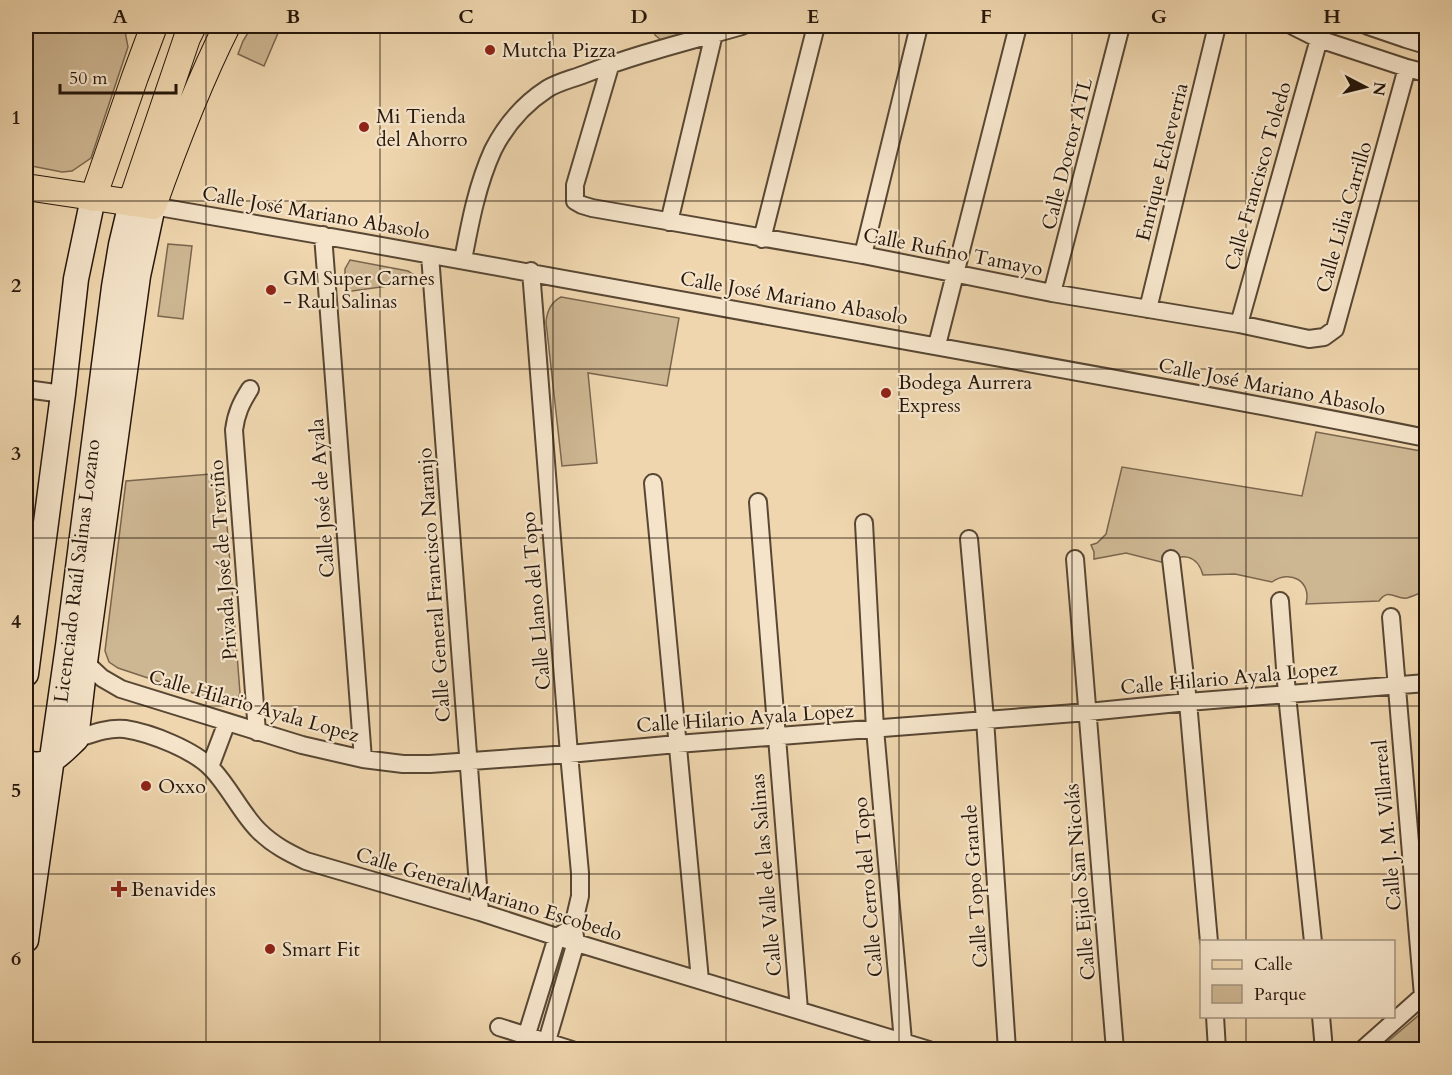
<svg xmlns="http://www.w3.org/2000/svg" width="1452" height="1075" font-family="Cardo,serif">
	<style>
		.green { fill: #cdb692; stroke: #7a664e; stroke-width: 1.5 }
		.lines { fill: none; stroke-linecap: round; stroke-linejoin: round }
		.street-casing { stroke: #584734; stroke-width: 20 }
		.secondary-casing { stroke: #26170b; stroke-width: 27 }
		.primary-casing { stroke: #26170b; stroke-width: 28 }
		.street { stroke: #f5e4ca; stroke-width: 16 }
		.secondary { stroke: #f5e4ca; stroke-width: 24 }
		.primary { stroke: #efd6ae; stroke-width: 26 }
		.grid { fill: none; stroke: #26170b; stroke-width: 1.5; stroke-opacity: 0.55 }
		.poi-dot { fill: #8f2418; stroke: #f5e4ca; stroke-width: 2 }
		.labels { text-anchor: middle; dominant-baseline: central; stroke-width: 4.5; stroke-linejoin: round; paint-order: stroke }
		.poi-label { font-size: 20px; fill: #26170b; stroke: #f5e4ca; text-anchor: start }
		.street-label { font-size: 20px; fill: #26170b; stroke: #f5e4ca }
		.neatline { fill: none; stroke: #26170b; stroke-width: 2 }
		.grid-label { font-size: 20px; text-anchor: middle; font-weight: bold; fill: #26170b }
	</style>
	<rect width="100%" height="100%" fill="#efd6ae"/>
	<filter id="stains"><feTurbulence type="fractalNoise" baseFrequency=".00333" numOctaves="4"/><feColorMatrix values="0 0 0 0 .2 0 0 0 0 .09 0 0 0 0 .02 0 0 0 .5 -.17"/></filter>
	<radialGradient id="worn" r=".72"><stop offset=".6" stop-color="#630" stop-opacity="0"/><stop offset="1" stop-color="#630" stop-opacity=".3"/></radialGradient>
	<!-- green -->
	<path class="green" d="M26 26H124L128 47 91 158 72 171 62 172 26 165Z
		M252 26H281L264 66 238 54 243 41Z
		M653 26H712L695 32 661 40 655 35Z
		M168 244 192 246 183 319 158 316Z
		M350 260 408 271 414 275 418 282 345 292V269Z
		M561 297 679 318 667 386 588 373 597 463 562 466 546 322C547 311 551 302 561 297Z
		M1316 432 1426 452V591C1420 593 1413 596 1407 598 1396 600 1389 587 1379 601L1306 604C1312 581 1290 569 1272 582L1235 574 1203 575C1197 554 1182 553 1165 563L1126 553 1094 559V552L1091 545 1097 543 1106 534 1122 467 1302 496Z
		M223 473 240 693 238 699 232 704H226L118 668 109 662 105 651 126 481Z
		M1426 1009V1049H1379Z"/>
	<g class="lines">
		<!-- street casing -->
		<g class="street-casing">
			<path id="street" d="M1293 26 1319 39 1407 68 1426 73
				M1368 26 1406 39 1426 45
				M611 63 575 185V201L582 205 592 208 863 255 1052 293 1239 324 1309 339 1324 337 1335 329 1407 68
				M153 206C386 246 619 288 851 331 1043 366 1235 399 1426 438
				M669 222 714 34
				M323 235 363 759
				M762 239 816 26
				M430 255 480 912
				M863 255 919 26
				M463 260C470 223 477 185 493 150 505 126 524 104 547 89 558 82 572 79 585 74 636 54 690 41 742 26
				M531 271 569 754 580 873V896L573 926 576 942 547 1041
				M1052 293 1121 26
				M1148 309 1217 26
				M1239 324 1319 39
				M937 345 1018 26
				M26 389 63 394
				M250 389C241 403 236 414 234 430L257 732
				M653 483 700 980
				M758 502 799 1010
				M864 523 875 729 903 1041
				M969 539 985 719 1007 1050
				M1075 559 1115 1050
				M1171 559 1188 702 1209 942
				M1280 601 1287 695 1313 942
				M1391 617 1423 996
				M85 662 102 678 121 689 302 745 363 759 403 764H430L569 754 677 744 1088 712 1188 702 1426 683
				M76 739C91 734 109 727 125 729 151 733 194 750 212 769 230 788 241 813 259 831 273 845 289 853 306 861L480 912 557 937 929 1050
				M210 767 227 722
				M1215 1016 1217 1050
				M1321 1016 1324 1050
				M499 1027 572 1050
				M522 1050 557 937 565 932
				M1362 1050 1426 993"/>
		</g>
		<!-- secondary casing -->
		<g class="secondary-casing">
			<path id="secondary" d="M26 674 63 394 76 279 93 198
				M26 762C46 772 62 752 76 739L85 662 138 276 153 206
				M26 776C35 787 27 810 26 824
				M26 940 68 646 114 287 121 245 131 203"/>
		</g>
		<!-- primary casing -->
		<g class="primary-casing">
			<path id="primary" d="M26 187 153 206C175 144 198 84 227 26
				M93 198 135 77 154 26
				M131 203 187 38 193 26"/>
		</g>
		<!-- street -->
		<use href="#street" class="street"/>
		<!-- secondary -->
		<use href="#secondary" class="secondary"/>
		<!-- primary -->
		<use href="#primary" class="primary"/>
	</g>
	<!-- grid -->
	<path class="grid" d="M206 26V1050M380 26V1050M553 26V1050M726 26V1050M899 26V1050M1072 26V1050M1246 26V942M26 201H1426M26 369H1426M26 538H1426M26 706H1426M26 874H1426M1246 1016V1050"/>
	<!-- markers -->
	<g class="poi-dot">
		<circle cx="490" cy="50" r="6"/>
		<circle cx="364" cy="127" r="6"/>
		<circle cx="271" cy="290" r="6"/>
		<circle cx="886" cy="393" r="6"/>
		<circle cx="146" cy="786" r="6"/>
		<path d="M116 880h6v6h6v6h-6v6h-6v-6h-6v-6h6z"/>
		<circle cx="270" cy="949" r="6"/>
	</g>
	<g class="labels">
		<!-- poi labels -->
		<g class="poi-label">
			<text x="502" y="50">Mutcha Pizza</text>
			<text x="376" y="116">Mi Tienda<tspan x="376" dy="23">del Ahorro</tspan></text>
			<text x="283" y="278">GM Super Carnes<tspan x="283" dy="23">- Raul Salinas</tspan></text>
			<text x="898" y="382">Bodega Aurrera<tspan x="898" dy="23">Express</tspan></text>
			<text x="158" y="786">Oxxo</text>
			<text x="131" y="889">Benavides</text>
			<text x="282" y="949">Smart Fit</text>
		</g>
		<!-- street labels -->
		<g class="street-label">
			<text transform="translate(1067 154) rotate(-76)">Calle Doctor ATL</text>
			<text transform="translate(1162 162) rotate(-76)">Enrique Echeverria</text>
			<text transform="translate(1258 176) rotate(-74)">Calle Francisco Toledo</text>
			<text transform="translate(316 213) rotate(10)">Calle José Mariano Abasolo</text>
			<text transform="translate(1344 217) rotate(-74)">Calle Lilia Carrillo</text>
			<text transform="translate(953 252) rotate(11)">Calle Rufino Tamayo</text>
			<text transform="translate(794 298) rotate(10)">Calle José Mariano Abasolo</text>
			<text transform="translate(1272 387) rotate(11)">Calle José Mariano Abasolo</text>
			<text transform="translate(322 498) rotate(-94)">Calle José de Ayala</text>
			<text transform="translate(223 560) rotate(-94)">Privada José de Treviño</text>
			<text transform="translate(77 571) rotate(-83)">Licenciado Raúl Salinas Lozano</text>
			<text transform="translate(434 585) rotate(-94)">Calle General Francisco Naranjo</text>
			<text transform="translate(536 601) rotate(-95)">Calle Llano del Topo</text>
			<text transform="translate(1229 678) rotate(-5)">Calle Hilario Ayala Lopez</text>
			<text transform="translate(254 706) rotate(16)">Calle Hilario Ayala Lopez</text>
			<text transform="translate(745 718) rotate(-4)">Calle Hilario Ayala Lopez</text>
			<text transform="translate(1387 825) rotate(-95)">Calle J. M. Villarreal</text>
			<text transform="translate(766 875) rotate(-95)">Calle Valle de las Salinas</text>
			<text transform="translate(1080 882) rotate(-95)">Calle Ejido San Nicolás</text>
			<text transform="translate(975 886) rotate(-94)">Calle Topo Grande</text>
			<text transform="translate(868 887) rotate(-95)">Calle Cerro del Topo</text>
			<text transform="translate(489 894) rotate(17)">Calle General Mariano Escobedo</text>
		</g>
	</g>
	<!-- margin -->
	<rect width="1452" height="1075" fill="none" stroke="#efd6ae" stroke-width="66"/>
	<!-- legend -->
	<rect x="1200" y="940" width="195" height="78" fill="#f5e4ca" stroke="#a2927e" stroke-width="1.5"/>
	<rect x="1212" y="960" width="30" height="9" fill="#efd6ae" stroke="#a2927e" stroke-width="1.5"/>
	<text x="1254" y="970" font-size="18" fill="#26170b">Calle</text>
	<rect x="1212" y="985" width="30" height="18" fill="#cdb692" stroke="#a2927e" stroke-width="1.5"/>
	<text x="1254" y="1000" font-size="18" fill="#26170b">Parque</text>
	<!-- north arrow -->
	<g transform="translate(1365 87) rotate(97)" stroke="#f5e4ca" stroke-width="4.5" paint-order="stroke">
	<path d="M0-4.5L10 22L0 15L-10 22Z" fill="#26170b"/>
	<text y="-9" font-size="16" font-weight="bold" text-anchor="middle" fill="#26170b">N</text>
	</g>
	<!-- scale -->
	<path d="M60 84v9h116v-9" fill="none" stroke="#26170b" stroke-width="3"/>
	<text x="69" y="84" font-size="18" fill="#26170b" stroke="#f5e4ca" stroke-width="4.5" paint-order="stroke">50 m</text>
	<rect x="33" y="33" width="1386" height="1009" class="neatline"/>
	<g class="grid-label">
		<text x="120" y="23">A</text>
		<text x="293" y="23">B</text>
		<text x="466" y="23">C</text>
		<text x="639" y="23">D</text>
		<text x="813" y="23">E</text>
		<text x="986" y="23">F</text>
		<text x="1159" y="23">G</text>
		<text x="1332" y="23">H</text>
		<text x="16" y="124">1</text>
		<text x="16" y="292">2</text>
		<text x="16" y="460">3</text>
		<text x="16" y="628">4</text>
		<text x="16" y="797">5</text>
		<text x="16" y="965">6</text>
	</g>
	<rect width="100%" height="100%" filter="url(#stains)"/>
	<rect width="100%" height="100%" fill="url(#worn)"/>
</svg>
